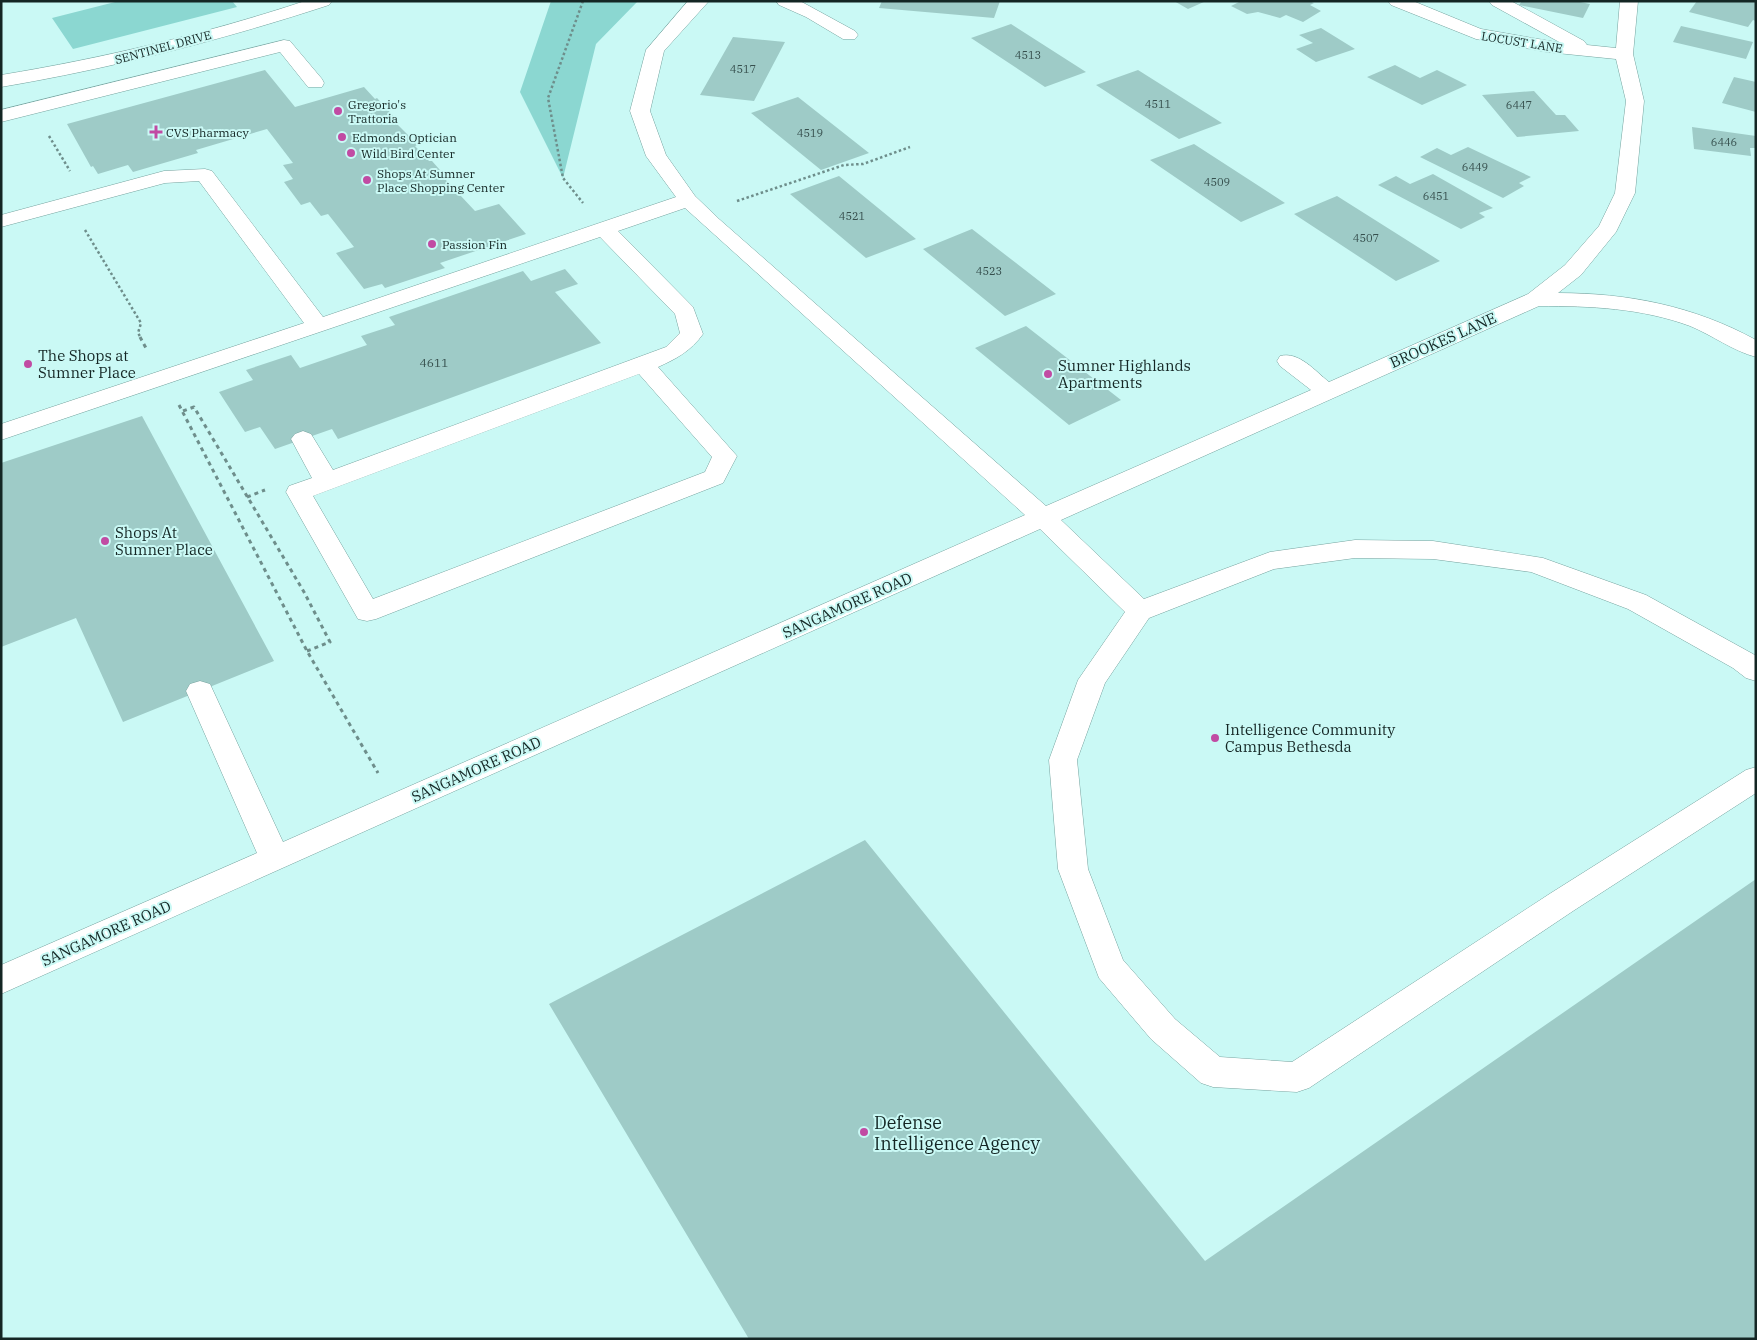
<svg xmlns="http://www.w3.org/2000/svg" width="1757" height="1340" font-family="'IBM Plex Serif',serif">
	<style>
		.green { fill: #8bd7d1 }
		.building { fill: #9ecbc7 }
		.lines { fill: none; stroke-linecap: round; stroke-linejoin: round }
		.minor-casing { stroke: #76a39f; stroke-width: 1 }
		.path-far1 { stroke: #6e8e8b; stroke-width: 2.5; stroke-dasharray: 2.5 2.5; stroke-linecap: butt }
		.path { stroke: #6e8e8b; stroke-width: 3; stroke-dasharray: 4 4; stroke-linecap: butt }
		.minor { fill: #fff; fill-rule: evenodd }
		.poi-dot { fill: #c14ba3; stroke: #caf9f5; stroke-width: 2 }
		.labels { text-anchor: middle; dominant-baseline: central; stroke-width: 4; stroke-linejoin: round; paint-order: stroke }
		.far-number-label { font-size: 11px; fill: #364f4d }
		.far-street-label { font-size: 12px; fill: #142624; stroke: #caf9f5 }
		.far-poi-label { font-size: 12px; fill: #142624; stroke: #caf9f5; text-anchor: start }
		.number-label { font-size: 12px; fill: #364f4d }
		.street-label { font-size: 15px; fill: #142624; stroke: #caf9f5 }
		.poi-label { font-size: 15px; fill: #142624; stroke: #caf9f5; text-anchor: start }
		.near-poi-label { font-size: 18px; fill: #142624; stroke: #caf9f5; text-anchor: start }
	</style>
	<rect width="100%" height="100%" fill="#caf9f5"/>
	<!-- green -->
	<path class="green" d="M119 1H232L237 7 73 49 52 18Z
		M551 1H638L596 44 563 178 520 92Z"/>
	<!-- building -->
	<path class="building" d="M882 1H1000L994 18 879 8Z
		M1174 1H1206L1188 9Z
		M1241 1H1309L1314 3 1310 5 1321 11 1303 22 1286 15 1280 18 1258 12 1247 14 1231 6Z
		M1522 1H1575L1590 4 1583 18 1519 5Z
		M1697 1H1756V21L1753 20 1748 27 1689 12Z
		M1011 24 1086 72 1045 87 971 38Z
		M1681 26 1753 42 1746 59 1673 42Z
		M1321 28 1355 49 1316 62 1296 49 1313 43 1299 35Z
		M733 37 785 42 754 101 700 95Z
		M1395 65 1420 78 1437 70 1467 85 1422 105 1367 77Z
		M265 70 295 107 364 87 375 99 377 98 396 119 393 120 418 145 415 146 429 161H432L447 178H444L475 211 499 204 526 234 440 263 445 268 385 288 382 284 364 289 336 253 354 247 328 214 321 216 310 202 301 205 284 182 293 179 283 165 293 163 267 129 196 150 198 153 133 172 128 165 98 174 93 166 91 167 67 124Z
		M1138 70 1222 123 1179 139 1096 85Z
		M1734 77 1756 82V112L1722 103Z
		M1534 91 1556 115H1565L1579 131 1517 137 1482 95Z
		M798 97 869 153 821 170 751 113Z
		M1692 127 1756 136V148H1750L1751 156 1694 149Z
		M1194 144 1285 203 1241 222 1150 160Z
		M1468 147 1531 177 1519 183 1524 186 1503 198 1420 157 1437 148 1451 155Z
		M1433 174 1493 208 1479 213 1485 217 1461 229 1378 185 1396 176 1410 184Z
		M839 176 916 239 866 258 790 194Z
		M1337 196 1440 261 1396 281 1294 214Z
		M972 229 1056 294 1005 316 923 249Z
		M565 269 578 284 555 292 601 343 338 439 332 429 275 449 260 427 245 432 219 392 253 380 246 370 291 355 300 368 367 345 361 336 395 325 389 317 523 271 531 281Z
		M1026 326 1121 400 1069 425 975 348Z
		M142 416 274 661 123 722 76 618 1 647V463Z
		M865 840 1205 1261 1756 879V1339H749L549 1004Z"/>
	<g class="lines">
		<!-- minor casing -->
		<g class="minor-casing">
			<path id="minor" d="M305 1H332L329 5C222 40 113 68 1 87V75C104 58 205 34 305 1Z
				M688 1H709L664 51 650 111 666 155 695 196 719 219 1046 506 1311 390 1280 366 1277 361 1280 356C1299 351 1315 371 1329 382L1528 294 1565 265 1599 226 1615 193 1626 101 1616 59 1547 52 1476 39 1391 5 1388 1H1413L1481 29 1561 43 1492 5 1489 1H1511L1584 41 1587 45 1616 48 1620 1H1638L1633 54 1644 101 1635 193 1616 232 1581 275 1558 293C1628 293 1694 306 1756 340V357C1733 351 1712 335 1690 326 1641 308 1591 306 1539 306L1061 520 1144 599 1270 552 1355 540 1433 541 1543 558 1646 595 1753 654 1756 656V681L1746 678 1733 668 1628 609 1531 572 1433 559 1355 558 1274 569 1149 618 1105 683 1077 760 1088 869 1123 960 1175 1019 1220 1057 1292 1062 1551 893 1746 770 1756 767V793L1573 911 1309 1088 1297 1092 1213 1087 1201 1083 1151 1039 1099 978 1058 869 1049 760 1078 680 1125 612 1040 529 1 994V965L257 853 186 691 190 684 200 681 210 684 283 842 1025 515 685 208 618 231 693 307 703 334C691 351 676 359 658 367L737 456 723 483 376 619 367 621 358 619 286 492 289 486 312 478 291 439 295 434 303 431 311 434 333 470 666 347 680 333 675 314 600 237 1 440V424L304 323 199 181 165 183 1 227V215L164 171 205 169 212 171 323 317 676 197 646 156 630 111 646 50ZM639 374 712 457 705 472 373 599 313 496Z
				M776 1H800L855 31 858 35 855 39H843L806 17 779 5Z
				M284 40 290 41 322 79 324 83 322 87H308L280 52 1 122V110Z"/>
		</g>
		<!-- path-far1 -->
		<path class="path-far1" d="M583 1 548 98 563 178 583 203
			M49 136 70 171
			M737 201 844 165 863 164 910 147
			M85 230 141 323 138 333 141 338"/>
		<!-- path -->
		<path class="path" d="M140 337 147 350
			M179 405 307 651 378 773
			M183 411 194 407 304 592 330 642 307 651
			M247 497 265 490"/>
		<!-- minor -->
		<use href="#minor" class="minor"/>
	</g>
	<!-- markers -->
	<g class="poi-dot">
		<circle cx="338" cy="111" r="5"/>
		<path d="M153.5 124.5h5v5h5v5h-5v5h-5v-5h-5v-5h5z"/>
		<circle cx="342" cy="137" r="5"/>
		<circle cx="351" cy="153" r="5"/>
		<circle cx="367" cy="180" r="5"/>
		<circle cx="432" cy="244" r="5"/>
		<circle cx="28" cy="364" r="5"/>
		<circle cx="1048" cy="374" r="5"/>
		<circle cx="105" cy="541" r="5"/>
		<circle cx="1215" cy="738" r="5"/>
		<circle cx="864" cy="1132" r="5"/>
	</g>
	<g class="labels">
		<!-- far-number labels -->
		<g class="far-number-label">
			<text x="1028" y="55">4513</text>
			<text x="743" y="69">4517</text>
			<text x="1158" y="104">4511</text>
			<text x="1519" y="105">6447</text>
			<text x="810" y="133">4519</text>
			<text x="1724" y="142">6446</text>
			<text x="1475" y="167">6449</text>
			<text x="1217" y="182">4509</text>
			<text x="1436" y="196">6451</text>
			<text x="852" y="216">4521</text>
			<text x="1366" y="238">4507</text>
			<text x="989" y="271">4523</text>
		</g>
		<!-- far-street labels -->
		<g class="far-street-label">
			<text transform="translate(1522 42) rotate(9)">LOCUST LANE</text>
			<text transform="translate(163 47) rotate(-15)">SENTINEL DRIVE</text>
		</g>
		<!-- far-poi labels -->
		<g class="far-poi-label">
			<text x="348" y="104">Gregorio's<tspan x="348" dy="14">Trattoria</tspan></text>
			<text x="166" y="132">CVS Pharmacy</text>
			<text x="352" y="137">Edmonds Optician</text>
			<text x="361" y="153">Wild Bird Center</text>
			<text x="377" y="173">Shops At Sumner<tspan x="377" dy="14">Place Shopping Center</tspan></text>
			<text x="442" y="244">Passion Fin</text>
		</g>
		<!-- number labels -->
		<g class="number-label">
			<text x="434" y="362">4611</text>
		</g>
		<!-- street labels -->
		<g class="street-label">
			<text transform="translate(1443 340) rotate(-24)">BROOKES LANE</text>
			<text transform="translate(847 605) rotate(-24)">SANGAMORE ROAD</text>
			<text transform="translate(476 769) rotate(-24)">SANGAMORE ROAD</text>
			<text transform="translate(106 933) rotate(-24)">SANGAMORE ROAD</text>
		</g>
		<!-- poi labels -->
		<g class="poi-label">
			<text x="38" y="355">The Shops at<tspan x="38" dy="17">Sumner Place</tspan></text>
			<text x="1058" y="365">Sumner Highlands<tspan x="1058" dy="17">Apartments</tspan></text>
			<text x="115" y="532">Shops At<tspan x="115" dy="17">Sumner Place</tspan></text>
			<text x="1225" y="729">Intelligence Community<tspan x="1225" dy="17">Campus Bethesda</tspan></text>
		</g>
		<!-- near-poi labels -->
		<g class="near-poi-label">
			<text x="874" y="1122">Defense<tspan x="874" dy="21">Intelligence Agency</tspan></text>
		</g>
	</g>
	<!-- border -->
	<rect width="1757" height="1340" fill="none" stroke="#142624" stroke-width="5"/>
</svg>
